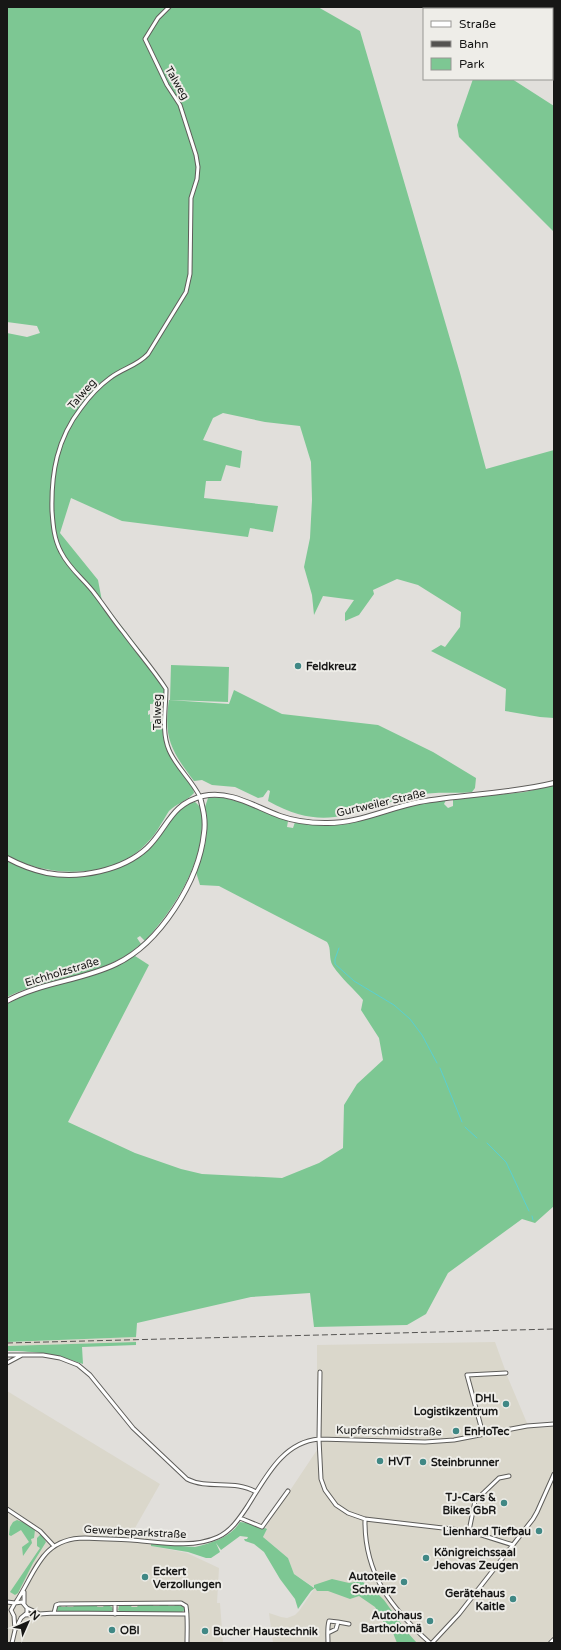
<svg xmlns="http://www.w3.org/2000/svg" width="561" height="1650" font-family="'Varela Round',sans-serif">
	<style>
		.built { fill: #dad7cb }
		.green { fill: #7dc793 }
		.lines { fill: none; stroke-linecap: round; stroke-linejoin: round }
		.stream { stroke: #5ad0d1; stroke-width: 1 }
		.street-casing { stroke: #5e5d5a; stroke-width: 5 }
		.secondary-casing { stroke: #5e5d5a; stroke-width: 6 }
		.street { stroke: #fff; stroke-width: 3 }
		.secondary { stroke: #fff; stroke-width: 4 }
		.rail { stroke: #545351; stroke-width: 1; stroke-dasharray: 6 3; stroke-linecap: butt }
		.poi-dot { fill: #408885; stroke: #eeede8; stroke-width: 1.5 }
		.labels { text-anchor: middle; dominant-baseline: central; stroke-width: 4; stroke-linejoin: round; paint-order: stroke }
		.street-label { font-size: 11px; fill: #171716; stroke: #eeede8 }
		.poi-label { font-size: 11px; font-weight: bold; fill: #171716; stroke: #eeede8; text-anchor: start }
	</style>
	<rect width="100%" height="100%" fill="#e1dfdb"/>
	<!-- built -->
	<path class="built" d="M136 1337V1342L7 1346V1342Z
		M495 1342 508 1378 527 1423 534 1428 554 1427V1636L548 1643H273L269 1613 281 1617 287 1618 295 1615 299 1611 315 1588 294 1574 288 1558 263 1537 267 1529 265 1528 317 1450V1345Z
		M7 1391 160 1484 131 1535 151 1537V1546L187 1553 219 1568 217 1603H220L223 1643H7Z"/>
	<!-- green -->
	<path class="green" d="M7 7H318L360 31 460 373 486 469 554 450V718L540 717 505 711 506 689 431 651 441 645 445 647 460 627 461 612 418 585 397 579 373 590 374 594 359 615 345 621V613L354 600 323 596 314 615 312 595 304 567 310 538 312 500 311 462 300 426 265 422 223 413 213 418 203 440 242 451 240 468 226 465 221 481H206L204 498 278 506 273 532 250 528 248 537 122 521 71 498 60 533 98 580 102 601 147 659 144 661 164 689V703L150 704V710L148 711V715L150 714V722L159 721 160 724 163 725 168 751 192 784 194 793C187 801 176 804 169 811 166 815 164 820 161 824 157 832 151 839 144 846 110 880 47 877 7 856V333L27 337 40 333 37 326 7 322Z
		M473 79H512L554 106V232L459 137 457 125Z
		M171 665 229 667 228 702 170 700Z
		M234 690 282 714 378 725 433 752 476 778 475 788 472 792C454 794 437 791 418 795 358 807 330 836 268 801L270 791 268 790 263 797 258 798 235 787 212 785 202 780 194 781C172 752 163 738 169 700L229 704Z
		M554 785V1206L535 1223 522 1219 448 1273 426 1314 407 1325 314 1327 310 1293 251 1297 137 1323 136 1337 7 1342V1004L31 991 83 978 113 967 135 956 149 965 68 1122 135 1153 181 1169 202 1174 282 1178 319 1163 343 1148 344 1105 357 1084 383 1060 379 1038 361 1010 363 1000C354 989 341 978 333 966 328 958 332 949 327 942L219 886 200 885 196 872 205 845 207 831V816L205 807 208 798C228 793 269 814 288 821L287 827 293 828 295 822 327 826 346 824 421 803 446 800 444 804 448 808 453 806V799L525 792Z
		M195 802C202 807 202 813 202 821 203 865 173 910 145 941L140 936 137 938 141 944C104 978 50 976 7 997V860L33 871 48 875 68 876 101 873 138 857 181 808 189 803Z
		M136 1342V1345L82 1347 83 1364C55 1354 37 1351 7 1351V1346Z
		M17 1520 25 1523 35 1530 34 1538 31 1539 32 1543 23 1556 22 1547 29 1542 21 1530 11 1536 9 1535 10 1527 13 1522Z
		M240 1522 248 1523 262 1529 265 1528 267 1529 263 1537 288 1558 294 1574 314 1588V1585L332 1579 349 1583 361 1581 371 1587 384 1600 407 1632 417 1643H397L393 1633 388 1630 375 1607 359 1596 350 1599 328 1591H317L315 1588 311 1591 298 1609 295 1599 280 1579 264 1552 254 1544 245 1541 244 1539H247L248 1537 240 1536 221 1550 216 1543 220 1552 211 1558H206L188 1552 151 1546V1544L195 1547C212 1543 231 1537 240 1522Z
		M40 1535H42L46 1542 33 1563 18 1593 15 1595 10 1592 40 1548 37 1546V1538Z
		M98 1604 97 1607H103L105 1604 112 1607 113 1610 107 1613 58 1612 57 1610V1607L62 1605 61 1607H65L67 1605H68L67 1607H73L75 1605Z
		M123 1604H133L131 1607H137L139 1604H154L153 1606H159L161 1604H169L168 1606H174L176 1604 184 1607 185 1610 180 1613H123L118 1610 119 1606Z"/>
	<g class="lines">
		<!-- stream -->
		<path class="stream" d="M339 948 335 959V964L354 981 394 1005 410 1019 422 1035 437 1063
			M440 1068 462 1122
			M465 1127 477 1138
			M487 1143 506 1162 529 1211
			M532 1216 533 1220"/>
		<!-- street casing -->
		<g class="street-casing">
			<path id="street" d="M169 7 158 18 145 39 167 85 180 105 196 155 198 167 197 179 191 198 190 274 186 292 148 354C137 366 123 368 110 378 99 386 89 397 81 408 57 439 51 473 52 511 53 525 54 539 61 552 70 570 84 579 95 594 105 607 114 621 124 633 138 652 153 669 166 689 166 709 161 731 169 750 176 767 192 780 200 797
				M7 1355H43L60 1358 78 1365 90 1375 133 1428 187 1479C208 1490 235 1479 256 1492
				M7 1363 22 1355
				M320 1372 319 1439 321 1479 325 1490 336 1505 348 1513 365 1519 469 1531 513 1545
				M483 1434 467 1375 506 1373
				M7 1509 40 1531 54 1546
				M240 1518 262 1527 288 1491
				M365 1519C364 1574 391 1608 430 1643
				M469 1531 475 1501 499 1478 509 1476
				M24 1592V1604
				M7 1602 15 1603
				M16 1602C36 1572 41 1538 85 1538 100 1539 115 1539 131 1540 158 1542 192 1549 218 1537 231 1531 239 1519 247 1507 265 1479 282 1442 319 1439L425 1442 454 1440 527 1426 554 1424
				M115 1604V1614
				M27 1608 38 1613
				M187 1614 54 1613 56 1605 59 1604 181 1603 186 1606C188 1618 187 1631 187 1643
				M25 1615 54 1613
				M338 1622 349 1624
				M12 1643 15 1630 21 1618 27 1613V1608L22 1602 15 1603 11 1610 14 1616 15 1630
				M328 1643C328 1636 327 1628 329 1621L338 1622 336 1629 328 1633
				M432 1643 459 1614 533 1519 537 1512 554 1474"/>
		</g>
		<!-- secondary casing -->
		<g class="secondary-casing">
			<path id="secondary" d="M7 858C20 865 33 870 47 873 79 879 122 871 147 848 168 828 170 804 203 796 231 790 255 807 280 816 294 821 310 823 325 823 357 824 388 808 419 802 464 794 510 794 554 783
				M7 1001C41 982 81 981 116 964 160 943 199 881 204 833 206 820 203 809 200 797
				M551 1643 554 1640"/>
		</g>
		<!-- street -->
		<use href="#street" class="street"/>
		<!-- secondary -->
		<use href="#secondary" class="secondary"/>
		<!-- rail -->
		<path class="rail" d="M7 1343 554 1329"/>
	</g>
	<!-- markers -->
	<g class="poi-dot">
		<circle cx="298" cy="666" r="4"/>
		<circle cx="506" cy="1404" r="4"/>
		<circle cx="456" cy="1431" r="4"/>
		<circle cx="380" cy="1461" r="4"/>
		<circle cx="423" cy="1462" r="4"/>
		<circle cx="504" cy="1503" r="4"/>
		<circle cx="539" cy="1531" r="4"/>
		<circle cx="426" cy="1558" r="4"/>
		<circle cx="145" cy="1577" r="4"/>
		<circle cx="404" cy="1582" r="4"/>
		<circle cx="513" cy="1599" r="4"/>
		<circle cx="430" cy="1621" r="4"/>
		<circle cx="112" cy="1630" r="4"/>
		<circle cx="205" cy="1631" r="4"/>
	</g>
	<g class="labels">
		<!-- street labels -->
		<g class="street-label">
			<text transform="translate(177 83) rotate(60)">Talweg</text>
			<text transform="translate(82 394) rotate(-49)">Talweg</text>
			<text transform="translate(157 712) rotate(-90)">Talweg</text>
			<text transform="translate(381 803) rotate(-13)">Gurtweiler Straße</text>
			<text transform="translate(62 972) rotate(-17)">Eichholzstraße</text>
			<text transform="translate(389 1431) rotate(1)">Kupferschmidstraße</text>
			<text transform="translate(135 1532) rotate(3)">Gewerbeparkstraße</text>
		</g>
		<!-- poi labels -->
		<g class="poi-label">
			<text x="306" y="666">Feldkreuz</text>
			<text x="498" y="1398" text-anchor="end">DHL<tspan x="498" dy="13">Logistikzentrum</tspan></text>
			<text x="464" y="1431">EnHoTec</text>
			<text x="388" y="1461">HVT</text>
			<text x="431" y="1462">Steinbrunner</text>
			<text x="496" y="1497" text-anchor="end">TJ-Cars &amp;<tspan x="496" dy="13">Bikes GbR</tspan></text>
			<text x="531" y="1531" text-anchor="end">Lienhard Tiefbau</text>
			<text x="434" y="1552">Königreichssaal<tspan x="434" dy="13">Jehovas Zeugen</tspan></text>
			<text x="153" y="1571">Eckert<tspan x="153" dy="13">Verzollungen</tspan></text>
			<text x="396" y="1576" text-anchor="end">Autoteile<tspan x="396" dy="13">Schwarz</tspan></text>
			<text x="505" y="1593" text-anchor="end">Gerätehaus<tspan x="505" dy="13">Kaitle</tspan></text>
			<text x="422" y="1615" text-anchor="end">Autohaus<tspan x="422" dy="13">Bartholomä</tspan></text>
			<text x="120" y="1630">OBI</text>
			<text x="213" y="1631">Bucher Haustechnik</text>
		</g>
	</g>
	<!-- border -->
	<rect width="561" height="1650" fill="none" stroke="#171716" stroke-width="16"/>
	<!-- legend -->
	<rect x="423" y="8" width="130" height="72" fill="#eeede8" stroke="#989794"/>
	<rect x="431" y="21" width="20" height="6" fill="#ffffff" stroke="#989794"/>
	<text x="459" y="28" font-size="12" fill="#171716">Straße</text>
	<rect x="431" y="41" width="20" height="6" fill="#545351" stroke="#989794"/>
	<text x="459" y="48" font-size="12" fill="#171716">Bahn</text>
	<rect x="431" y="58" width="20" height="12" fill="#7dc793" stroke="#989794"/>
	<text x="459" y="68" font-size="12" fill="#171716">Park</text>
	<!-- north arrow -->
	<g transform="translate(28 1622) rotate(45)" stroke="#eeede8" stroke-width="3" paint-order="stroke">
	<path d="M0-3L7 15L0 10L-7 15Z" fill="#171716"/>
	<text y="-6" font-size="11" font-weight="bold" text-anchor="middle" fill="#171716">N</text>
	</g>
</svg>
